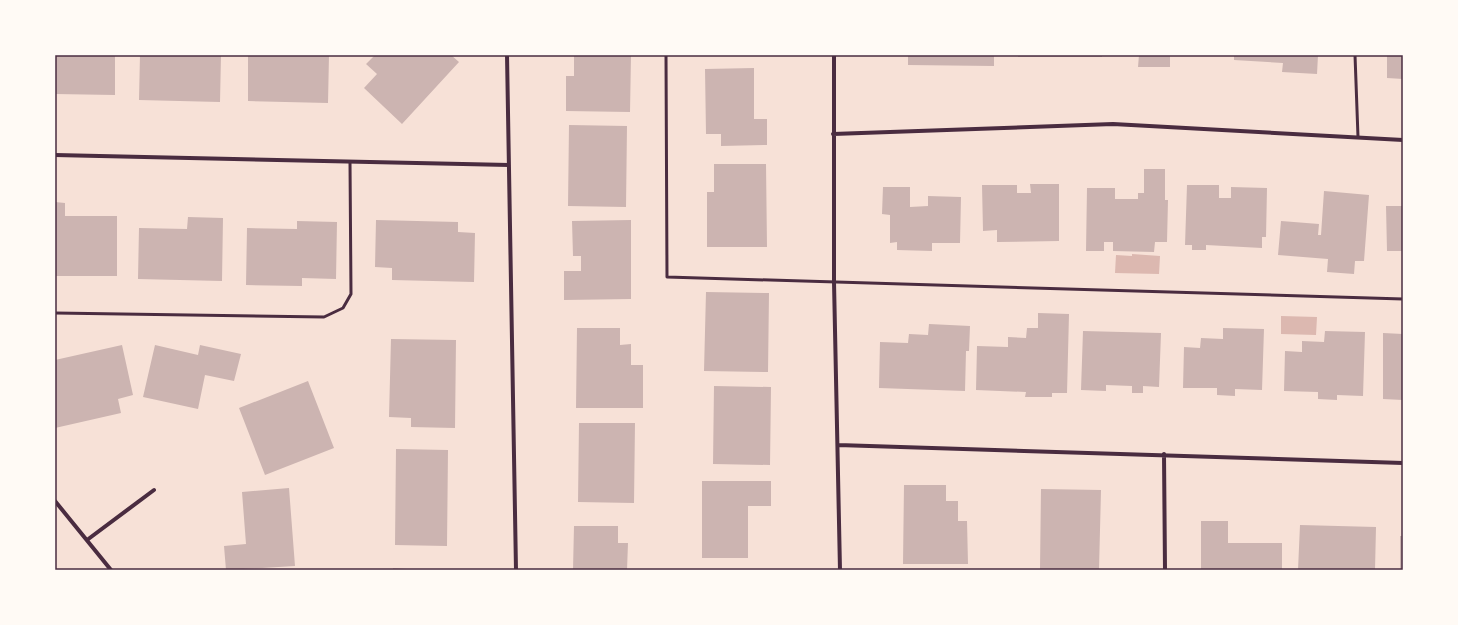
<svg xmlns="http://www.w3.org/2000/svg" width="1458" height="625" font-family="'PT Sans Narrow',sans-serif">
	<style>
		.water { fill: #dcb8b0 }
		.building { fill: #ccb4b1 }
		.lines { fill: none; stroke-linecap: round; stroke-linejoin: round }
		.service { stroke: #4a2c40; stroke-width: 3 }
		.minor { stroke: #4a2c40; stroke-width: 4 }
		.neatline { fill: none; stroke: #4a2c40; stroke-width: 1.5 }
	</style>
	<rect width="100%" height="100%" fill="#f7e1d7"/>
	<!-- water -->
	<path class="water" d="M1132 254 1160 256 1159 274 1115 273 1116 255 1132 256Z
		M1281 316 1317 317 1316 335 1281 334Z"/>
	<!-- building -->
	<path class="building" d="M55 55H115V95L55 94Z
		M140 55H221L220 102 139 100Z
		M248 55H329L328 103 248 101Z
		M375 55H451L459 62 402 124 364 88 377 74 366 64Z
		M574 55H631L630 112 566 111V76H574Z
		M908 55H994V66L908 65Z
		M1018 55H1102V57H1018Z
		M1139 55H1170V67H1138Z
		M1234 55H1318L1317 74 1282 72 1283 63 1234 60Z
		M1387 55H1403V79L1387 78Z
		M754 68V119H767V145L721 146V134H706L705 69Z
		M569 125 627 126 626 207 568 206Z
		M714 164H766L767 247H707V192H714Z
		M1144 169H1165V200H1168L1167 242H1155L1154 252 1113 251V242H1104V251H1086L1087 188H1115V199H1138V193H1144Z
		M1030 184H1059V241L997 242V230L983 231 982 185H1017V193H1031Z
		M1187 185H1219V198H1231V187L1267 188 1266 237H1262V248L1206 245V250H1192V245H1185Z
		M883 187H910V207L928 206V196L961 197 960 243H932V251L897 250V242L890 243V215L882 214Z
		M1324 191 1369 195 1364 261H1355L1354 274 1327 272 1328 259 1278 255 1281 221 1319 224 1318 235H1321Z
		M55 202 65 203V216H117V276H55Z
		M1386 206H1403V251H1387Z
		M188 217 223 218 222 281 138 279 139 228 187 229Z
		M376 220 458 222V232L475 233 474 282 392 280V268L375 267Z
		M631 220V299L564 300V271H581V256H573L572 221Z
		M297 221 337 222 336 279 302 278V286L246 285 247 228 297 229Z
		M706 292 769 293 768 372 704 371Z
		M1038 313 1069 314 1067 393H1052V397H1025L1026 392 976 390 977 346 1008 347V337L1026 338 1027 328H1038Z
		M929 324 970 326 969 351H966L965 391 879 388 880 342 908 343 909 334 928 335Z
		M577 328H620V345L631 344V365H643V408H576Z
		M1223 328 1264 329 1262 390 1235 389V396L1217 395V388H1183L1184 347 1200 348 1201 338 1223 339Z
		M1083 331 1161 333 1159 387 1143 386V393H1132V386L1106 385V391L1081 390Z
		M1325 331 1365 332 1363 396 1337 395V400L1318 399V392L1284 391 1285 351 1302 352V341L1324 342Z
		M1383 333 1403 334V400L1383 399Z
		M391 339 456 340 455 428 411 427V418L389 417Z
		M122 345 133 395 118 399 121 413 55 428V360Z
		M155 345 198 355 200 345 241 354 234 381 205 375 198 409 143 397Z
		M308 381 334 448 265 475 239 408Z
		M714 386 771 387 770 465 713 464Z
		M579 423H635L634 503 578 502Z
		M396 449 448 450 447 546 395 545Z
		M702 481H771V506H748V558H702Z
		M904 485H946V501H958V521H967L968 564H903Z
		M289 488 295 566 226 570 224 546 246 544 242 492Z
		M1041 489 1101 490 1099 570 1040 569Z
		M1201 521H1228V543H1282V570H1201Z
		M1300 525 1376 527 1375 570H1298Z
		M574 526H618V543H628L627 570H573Z
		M1400 536H1403V570H1400Z
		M393 568 407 569V570H393Z"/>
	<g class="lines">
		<!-- service -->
		<path class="service" d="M666 55 667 277 1403 299
			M1355 55 1358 137
			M55 313 324 317 343 308 351 294 350 162"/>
		<!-- minor -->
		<path class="minor" d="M507 55 516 570
			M834 55V282L840 570
			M833 134 1113 124 1403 140
			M55 155 509 165
			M838 445 1403 463
			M1164 454 1165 570
			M55 501 111 570
			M87 540 154 490"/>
	</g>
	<!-- border -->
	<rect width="1458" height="625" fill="none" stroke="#fffaf5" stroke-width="112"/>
	<rect x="56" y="56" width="1346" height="513" class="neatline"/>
</svg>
